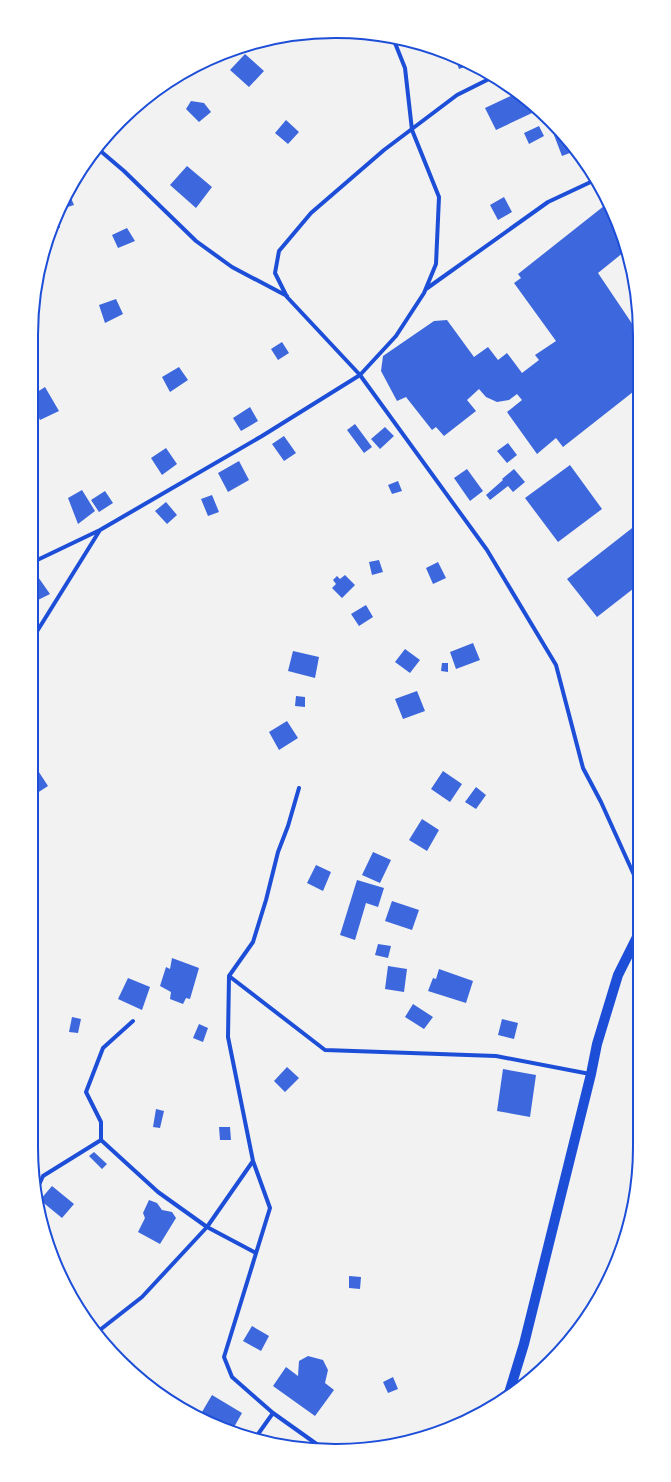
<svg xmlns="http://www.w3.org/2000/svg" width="671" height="1482" font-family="'Titillium Web',sans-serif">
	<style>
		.building { fill: #3d67dc }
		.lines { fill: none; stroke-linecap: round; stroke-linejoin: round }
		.minor { stroke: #1d4ed8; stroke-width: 4 }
		.trunk { stroke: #1d4ed8; stroke-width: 10 }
		.rim { fill: none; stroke: #1d4ed8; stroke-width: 2 }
	</style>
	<rect width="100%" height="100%" fill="#f2f2f2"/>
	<!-- building -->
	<path class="building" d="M245 54 264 71 249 87 230 70Z
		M455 58 462 62 470 65 459 69Z
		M517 93 527 102 532 113 496 130 485 108Z
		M191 101 204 103 211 112 199 122 186 109Z
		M286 120 299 132 288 144 275 133Z
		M539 126 544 136 529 144 524 133Z
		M562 132 575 151 562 156 554 135Z
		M187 166 212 187 196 208 170 185Z
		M68 191 74 205 61 209 60 208Z
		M504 197 512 212 498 220 490 205Z
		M609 202 624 252 598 273 637 331 638 388 563 447 556 438 537 454 507 412 522 400 517 394 509 400 497 402 486 397 479 389 467 400 476 411 444 436 436 427 432 430 406 397 397 401 381 371 383 356 434 321 447 320 474 357 488 347 498 360 507 353 522 373 539 360 535 355 556 341 514 283 521 278 518 274Z
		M58 213 60 228 52 227Z
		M127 228 135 241 118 248 112 235Z
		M116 299 123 314 105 323 99 305Z
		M282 342 289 353 278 360 271 349Z
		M179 367 188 380 170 392 162 377Z
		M45 387 59 411 40 420 31 402V396Z
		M250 407 258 421 241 431 233 418Z
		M355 424 372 447 364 453 347 430Z
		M385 427 394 436 380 449 371 439Z
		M284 436 296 453 284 461 272 444Z
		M508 443 517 455 507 463 497 451Z
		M166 448 177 464 162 475 151 458Z
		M239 461 249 480 228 492 218 473Z
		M570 465 602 509 558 542 525 498Z
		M467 469 483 491 470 501 454 478Z
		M514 469 525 482 513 492 508 486 490 500 486 495 503 480 502 479Z
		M398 481 402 491 392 494 388 485Z
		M82 490 95 511 78 524 68 498Z
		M105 491 113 503 99 512 91 500Z
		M212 495 219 512 208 516 201 499Z
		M166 502 177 515 167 524 155 511Z
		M636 525 638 527V585L597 617 567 579Z
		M379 560 383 572 372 575 369 562Z
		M438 562 446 578 433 584 426 568Z
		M36 574 50 594 36 601 31 594V576Z
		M345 575 355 585 342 598 332 588 336 584 333 580 337 576 340 579Z
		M366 605 373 617 359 626 351 614Z
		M473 643 480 660 456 669 450 652Z
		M405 649 420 660 410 673 395 662Z
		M293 651 319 657 315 678 288 671Z
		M442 663H448V672L441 671Z
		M417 691 425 711 403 719 395 699Z
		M296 696 305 697V707L295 706Z
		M287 721 298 738 279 750 269 732Z
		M35 766 48 786 31 797V768Z
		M443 771 462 784 450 802 431 789Z
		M476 787 486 795 476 809 465 802Z
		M422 819 439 830 427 851 409 840Z
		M373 852 391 860 380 883 362 875Z
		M316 865 331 872 323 891 307 883Z
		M357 880 384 888 378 907 366 903 355 940 340 935Z
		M392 901 419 910 412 930 385 921Z
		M378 944 391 946 388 958 375 955Z
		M172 958 199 968 190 999 186 998 183 1004 170 999 171 992 160 986 166 967 170 969Z
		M388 966 407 969 404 992 385 989Z
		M439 969 473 981 466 1003 428 991 433 978 436 979Z
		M128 978 150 987 142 1010 118 999Z
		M413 1004 433 1017 424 1029 405 1017Z
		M72 1017 81 1019 78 1033 69 1032Z
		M502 1019 518 1023 514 1039 498 1035Z
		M199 1024 208 1028 203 1042 193 1038Z
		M287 1067 299 1078 285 1092 274 1081Z
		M503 1069 536 1075 530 1117 497 1111Z
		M156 1109 164 1111 160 1128 153 1127Z
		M219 1127H230L231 1140H220Z
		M94 1152 107 1164 102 1169 89 1156Z
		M52 1186 74 1204 62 1218 40 1200Z
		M149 1200 157 1203 162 1210 172 1212 176 1218 160 1244 138 1232 145 1218 143 1213Z
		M349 1276 361 1277 360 1289 349 1288Z
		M252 1326 269 1336 261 1351 243 1341Z
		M308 1356 323 1360 328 1370 325 1383 334 1390 315 1416 273 1386 286 1367 298 1376 299 1361Z
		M393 1377 398 1389 388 1393 383 1382Z
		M212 1395 242 1413 233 1429 202 1412Z"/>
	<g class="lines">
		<!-- minor -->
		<path class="minor" d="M493 77 457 95 384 150 311 213 279 251 275 273 287 297 360 375 487 550 556 665 583 768 601 802 639 886
			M97 148 124 171 196 241 232 267 287 296
			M426 289 548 202 595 180
			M31 563 100 530 262 436 360 375 396 336 424 293 436 264 439 197 412 130 405 68 393 38
			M31 641 100 530
			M299 788 288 826 278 852 266 900 253 942 229 976 228 1037 253 1161 270 1208 224 1357 232 1377 273 1413 325 1450
			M229 976 325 1050 496 1056 590 1074
			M101 1140 158 1192 207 1227 256 1253
			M38 1187 43 1176 101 1140V1122L86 1092 103 1048 133 1021
			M96 1333 142 1297 207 1227 253 1161
			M256 1437 273 1413"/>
		<!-- trunk -->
		<path class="trunk" d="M509 1393 524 1344 591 1074 597 1044 618 975 639 933"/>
	</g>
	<!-- crop -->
	<path d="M0 0H671V1482H0ZM335 38H336A297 297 0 0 1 633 335V1147A297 297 0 0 1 336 1444H335A297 297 0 0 1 38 1147V335A297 297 0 0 1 335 38Z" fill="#fff" fill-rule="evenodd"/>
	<path class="rim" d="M335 38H336A297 297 0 0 1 633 335V1147A297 297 0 0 1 336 1444H335A297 297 0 0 1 38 1147V335A297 297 0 0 1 335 38Z"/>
</svg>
